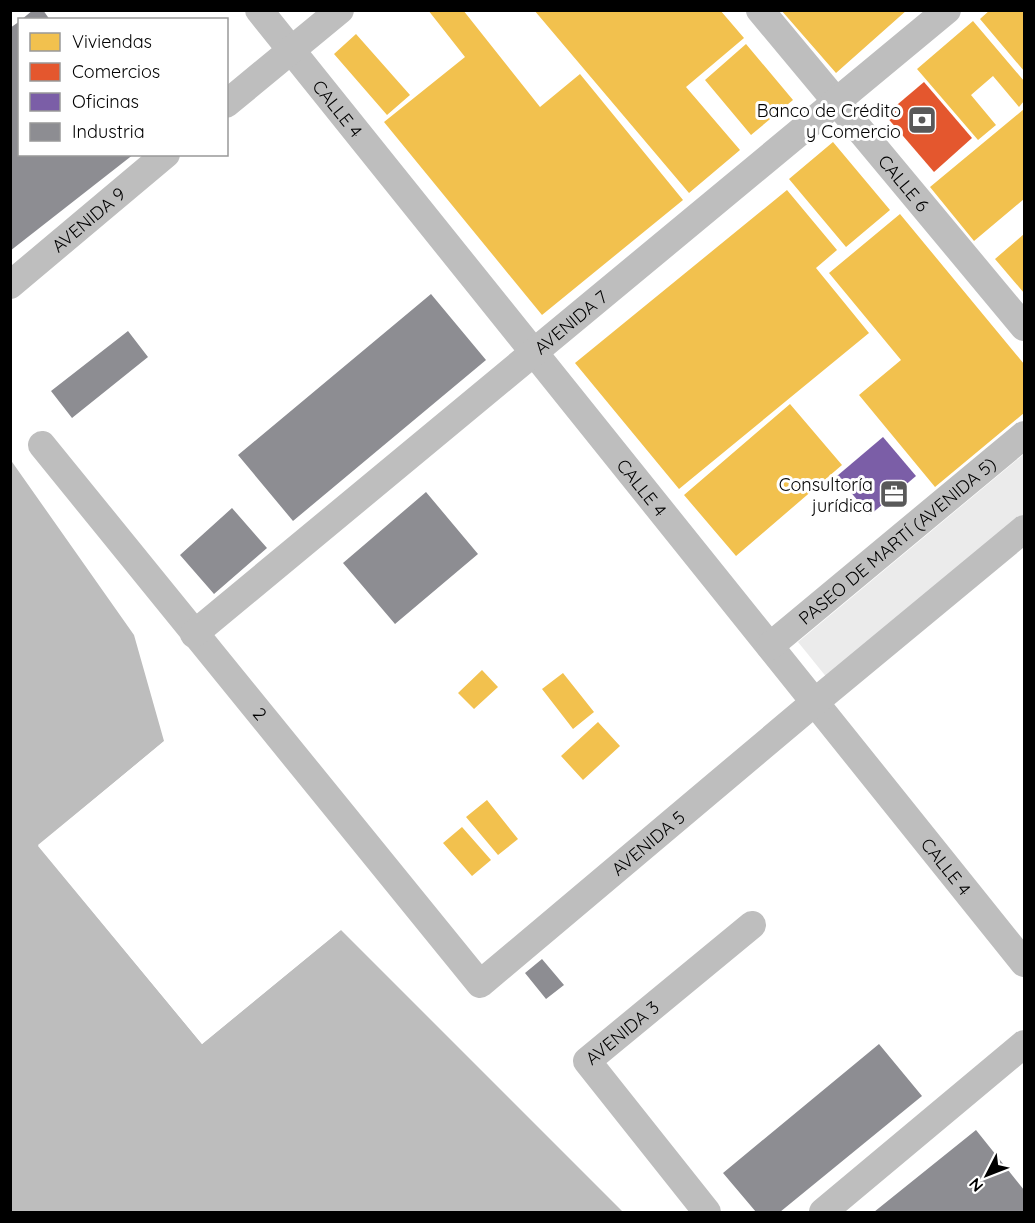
<svg xmlns="http://www.w3.org/2000/svg" width="1035" height="1223" font-family="Quicksand,sans-serif">
	<style>
		.green { fill: #ebebeb }
		.water { fill: #bdbdbd }
		.pier { fill: #fff }
		.homes { fill: #f2c14e }
		.shops { fill: #e4572e }
		.offices { fill: #7b5ea7 }
		.industry { fill: #8d8d92 }
		.lines { fill: none; stroke-linecap: round; stroke-linejoin: round }
		.minor { stroke: #bebebe; stroke-width: 28 }
		.labels { text-anchor: middle; dominant-baseline: central; stroke-width: 6; stroke-linejoin: round; paint-order: stroke }
		.street-label { font-size: 18px; fill: #000; stroke: #fff }
		.poi-label { font-size: 18px; fill: #000; stroke: #fff; text-anchor: end }
	</style>
	<rect width="100%" height="100%" fill="#fff"/>
	<!-- green -->
	<path class="green" d="M1024 454V515L828 679 798 642Z"/>
	<!-- water -->
	<path class="water" d="M10 459 134 635 164 741 38 846 202 1044 341 930 623 1212H11Z"/>
	<!-- pier -->
	<path class="pier" d="M167 739 166 743 42 846 203 1040 339 928H343L202 1044 38 845Z"/>
	<!-- homes -->
	<path class="homes" d="M428 10H463L540 107 580 74 683 200 542 315 384 122 465 57Z
		M534 10H720L744 38 686 87 740 150 689 193Z
		M781 10H907L836 73Z
		M990 10H1024V71L980 19Z
		M973 21 1024 81V101L1019 107 993 76 971 95 996 125 978 140 917 69Z
		M356 34 410 95 387 115 334 54Z
		M746 44 793 100 751 135 705 80Z
		M1024 109V199L974 241 930 187Z
		M833 142 890 210 846 247 789 179Z
		M787 190 837 250 816 268 869 333 679 489 575 363Z
		M900 214 1024 364V413L935 487 859 395 901 360 829 273Z
		M1024 234V293L995 259Z
		M790 404 842 465 736 556 684 495Z
		M482 670 498 687 474 709 458 693Z
		M563 673 594 712 573 729 542 689Z
		M598 722 620 746 583 780 561 756Z
		M487 800 518 839 498 855 466 817Z
		M462 827 491 860 472 876 443 843Z"/>
	<!-- shops -->
	<path class="shops" d="M924 82 972 138 934 172 885 115Z"/>
	<!-- offices -->
	<path class="offices" d="M883 437 916 476 870 515 837 476Z"/>
	<!-- industry -->
	<path class="industry" d="M33 10H43L50 20H21Z
		M20 21V154H134L10 251V28Z
		M431 294 486 360 293 521 238 455Z
		M128 331 148 357 72 418 51 391Z
		M426 492 478 554 395 624 343 563Z
		M232 508 267 548 214 594 180 555Z
		M542 959 564 985 546 999 525 973Z
		M879 1044 922 1096 780 1212H756L723 1173Z
		M976 1130 1024 1190V1212H874Z"/>
	<g class="lines">
		<!-- minor -->
		<g class="minor">
			<path id="s1" d="M259 10 1024 963"/>
			<path id="s2" d="M760 10 1024 327"/>
			<path d="M226 104 340 10"/>
			<path id="s3" d="M10 285 166 154"/>
			<path id="s4" d="M42 445 480 984 815 702 1024 529"/>
			<path id="s5" d="M194 634 947 10"/>
			<path id="s6" d="M770 646 1024 435"/>
			<path id="s7" d="M707 1212 587 1061 752 925"/>
			<path d="M823 1212 1024 1044"/>
		</g>
	</g>
	<!-- icons -->
	<defs>
		<g id="bank-square" transform="scale(1.5)"><rect x="-9" y="-9" width="18" height="18" rx="4" fill="#595959" stroke="#fff"/><path d="M-6-4H6V4H-6ZM0-2.3a2.3 2.3 0 1 0 0 4.6a2.3 2.3 0 1 0 0-4.6Z" fill="#fff"/></g>
		<g id="office-square" transform="scale(1.5)"><rect x="-9" y="-9" width="18" height="18" rx="4" fill="#595959" stroke="#fff"/><path d="M-6-3h4V-5.5h4V-3h4V5H-6ZM-1-4.5V-3h2v-1.5ZM-6 0V1H6V0Z" fill="#fff"/></g>
	</defs>
	<g fill-rule="evenodd">
		<use href="#bank-square" x="922" y="120"/>
		<use href="#office-square" x="894" y="494"/>
	</g>
	<g class="labels">
		<!-- street labels -->
		<g class="street-label">
			<text stroke="none"><textPath href="#s1" startOffset="126">CALLE 4</textPath></text>
			<text stroke="none"><textPath href="#s2" startOffset="225">CALLE 6</textPath></text>
			<text stroke="none"><textPath href="#s3" startOffset="102">AVENIDA 9</textPath></text>
			<text stroke="none"><textPath href="#s5" startOffset="489">AVENIDA 7</textPath></text>
			<text stroke="none"><textPath href="#s1" startOffset="612">CALLE 4</textPath></text>
			<text stroke="none"><textPath href="#s6" startOffset="165">PASEO DE MARTÍ (AVENIDA 5)</textPath></text>
			<text stroke="none"><textPath href="#s4" startOffset="346">2</textPath></text>
			<text stroke="none"><textPath href="#s4" startOffset="914">AVENIDA 5</textPath></text>
			<text stroke="none"><textPath href="#s1" startOffset="1098">CALLE 4</textPath></text>
			<text stroke="none"><textPath href="#s7" startOffset="238">AVENIDA 3</textPath></text>
		</g>
		<!-- poi labels -->
		<g class="poi-label">
			<text x="901" y="110">Banco de Crédito<tspan x="901" dy="21">y Comercio</tspan></text>
			<text x="873" y="484">Consultoría<tspan x="873" dy="21">jurídica</tspan></text>
		</g>
	</g>
	<!-- border -->
	<rect width="1035" height="1223" fill="none" stroke="#000000" stroke-width="24"/>
	<!-- legend -->
	<rect x="18" y="18" width="210" height="138" fill="#ffffff" stroke="#999999" stroke-width="1.5"/>
	<rect x="30" y="33" width="30" height="18" fill="#f2c14e" stroke="#999999" stroke-width="1.5"/>
	<text x="72" y="48" font-size="18" fill="#000000">Viviendas</text>
	<rect x="30" y="63" width="30" height="18" fill="#e4572e" stroke="#999999" stroke-width="1.5"/>
	<text x="72" y="78" font-size="18" fill="#000000">Comercios</text>
	<rect x="30" y="93" width="30" height="18" fill="#7b5ea7" stroke="#999999" stroke-width="1.5"/>
	<text x="72" y="108" font-size="18" fill="#000000">Oficinas</text>
	<rect x="30" y="123" width="30" height="18" fill="#8d8d92" stroke="#999999" stroke-width="1.5"/>
	<text x="72" y="138" font-size="18" fill="#000000">Industria</text>
	<!-- north arrow -->
	<g transform="translate(987 1175) rotate(228)" stroke="#ffffff" stroke-width="4.5" paint-order="stroke">
	<path d="M0-4.5L10 22L0 15L-10 22Z" fill="#000000"/>
	<text y="-9" font-size="16" font-weight="bold" text-anchor="middle" fill="#000000">N</text>
	</g>
</svg>
